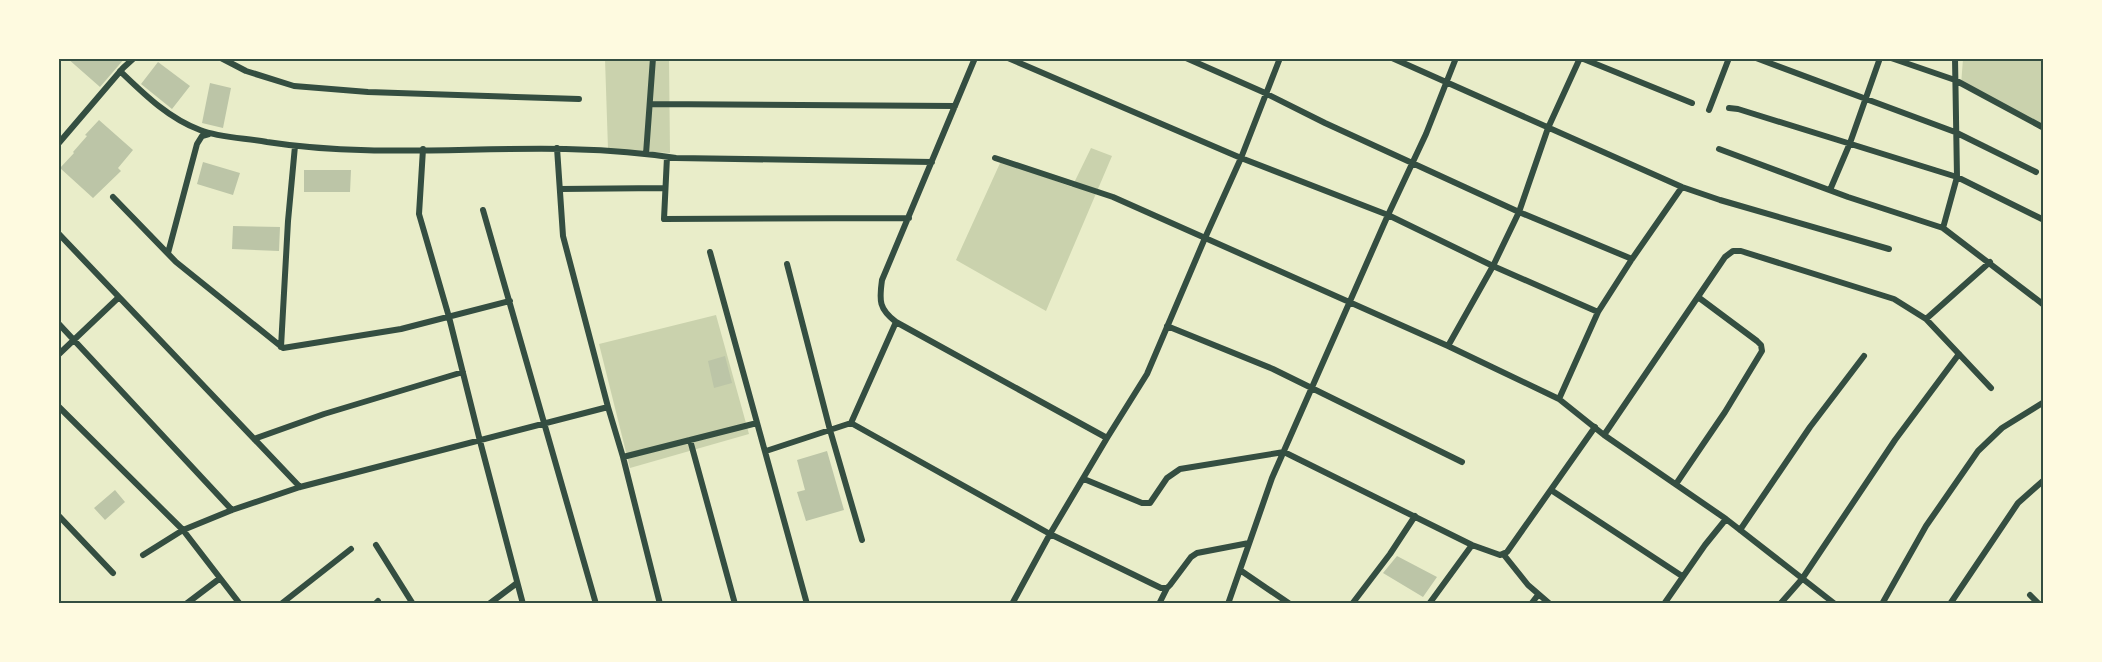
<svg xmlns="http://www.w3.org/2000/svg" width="2102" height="662" font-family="'Source Sans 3',sans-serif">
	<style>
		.green { fill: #cad2ad }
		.building { fill: #bcc5a7 }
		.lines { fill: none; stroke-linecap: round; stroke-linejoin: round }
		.minor { stroke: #344e41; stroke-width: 6 }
		.neatline { fill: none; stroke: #344e41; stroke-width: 2 }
	</style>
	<rect width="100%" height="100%" fill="#e9edc9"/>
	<!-- green -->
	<path class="green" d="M605 59H669L670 153 608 149Z
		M1963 59H2043V127L1961 85Z
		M1091 148 1112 156 1046 311 956 260 1001 161 1072 187Z
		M716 315 749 434 630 468 599 344Z"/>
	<!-- building -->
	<path class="building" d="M67 58H125L100 87Z
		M158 62 190 86 172 109 141 84Z
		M210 83 231 88 223 128 202 123Z
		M99 120 133 150 118 168 121 171 93 198 60 168 74 153 73 152 87 136 85 135Z
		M203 162 240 173 233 195 197 184Z
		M304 170H351L350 192H304Z
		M233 226 280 227 279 251 232 249Z
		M725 356 732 383 714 388 708 361Z
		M827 451 844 510 806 521 797 492 805 490 797 460Z
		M115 490 125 502 105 520 94 508Z
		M1397 556 1437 577 1423 597 1383 573Z"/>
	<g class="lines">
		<!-- minor -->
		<path class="minor" d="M221 58 246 71 294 86 368 92 579 99
			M975 58 882 280C879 301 879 309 896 322L1107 438 1050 534 1012 604
			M1008 58 1241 158 1388 215 1493 266 1598 312
			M1186 58 1263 92 1325 123 1519 212 1632 259
			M1392 58 1682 187 1720 200 1889 249
			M1581 58 1692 103
			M1756 58 1955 132 2036 172
			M1891 58 1955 80 2044 128
			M120 71C144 94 168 118 200 130 220 138 246 138 267 142 402 163 540 136 676 158L932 162
			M650 104 955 106
			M1729 108 1738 109 1957 177 2044 220
			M1709 110 1729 58
			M58 144 123 68 134 58
			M557 148 563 236 608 407 623 457 660 604
			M423 149 419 214 449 317 480 441 523 604
			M1719 149 1848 197 1943 228 2044 305
			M646 154 653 58
			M667 157 664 219 909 218
			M995 158 1113 197 1448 346 1559 399 1604 435 1726 519 1835 604
			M560 189 665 188
			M1830 190 1850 143 1880 58
			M113 197 176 262 283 348 401 329 510 301
			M483 210 596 604
			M1943 228 1957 177 1955 58
			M58 233 300 487
			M710 252 807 604
			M168 253 197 144 202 136 209 134
			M787 264 830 430 862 540
			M1926 319 1990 262
			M58 323 232 510
			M1167 326 1273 369 1462 462
			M1448 346 1493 266 1519 212 1548 128 1580 58
			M281 347 288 221 295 146
			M58 355 118 298
			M1559 399 1598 312 1632 259 1682 187
			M58 406 183 530 240 604
			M851 423 896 322
			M1604 435 1725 257 1733 251H1741L1894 299 1926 319 1991 388
			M1107 438 1147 374 1205 238 1241 158 1280 58
			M254 439 324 414 463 372
			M690 440 735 604
			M766 451 851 423 1050 534 1161 588H1167L1170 585 1191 557 1197 553 1249 543
			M623 457 757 423
			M1084 479 1142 503H1150L1167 478 1180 469 1284 452 1472 545 1500 555 1507 552 1595 427
			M1676 484 1725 412 1762 351 1761 345 1757 341 1698 297
			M1551 490 1682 576
			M58 515 113 573
			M1740 530 1810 427 1864 356
			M376 545 413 604
			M143 555 183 530 232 510 300 487 608 407
			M1504 555 1528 585 1550 604
			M1240 570 1290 604
			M2030 595 2039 604
			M186 604 219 579
			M281 604 351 549
			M375 604 378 601
			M489 604 517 583
			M1159 604 1167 588
			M1228 604 1272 478 1388 215 1426 134 1456 58
			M1352 604 1390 554 1415 516
			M1429 604 1472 545
			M1531 604 1538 595
			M1664 604 1705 545 1726 519
			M1780 604 1802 579 1895 440 1959 354
			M1882 604 1926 526 1978 451 2002 428 2044 402
			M1950 604 2018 503 2044 480"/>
	</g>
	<!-- border -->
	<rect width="2102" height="662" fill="none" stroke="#fefae0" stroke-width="120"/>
	<rect x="60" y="60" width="1982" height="542" class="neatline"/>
</svg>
